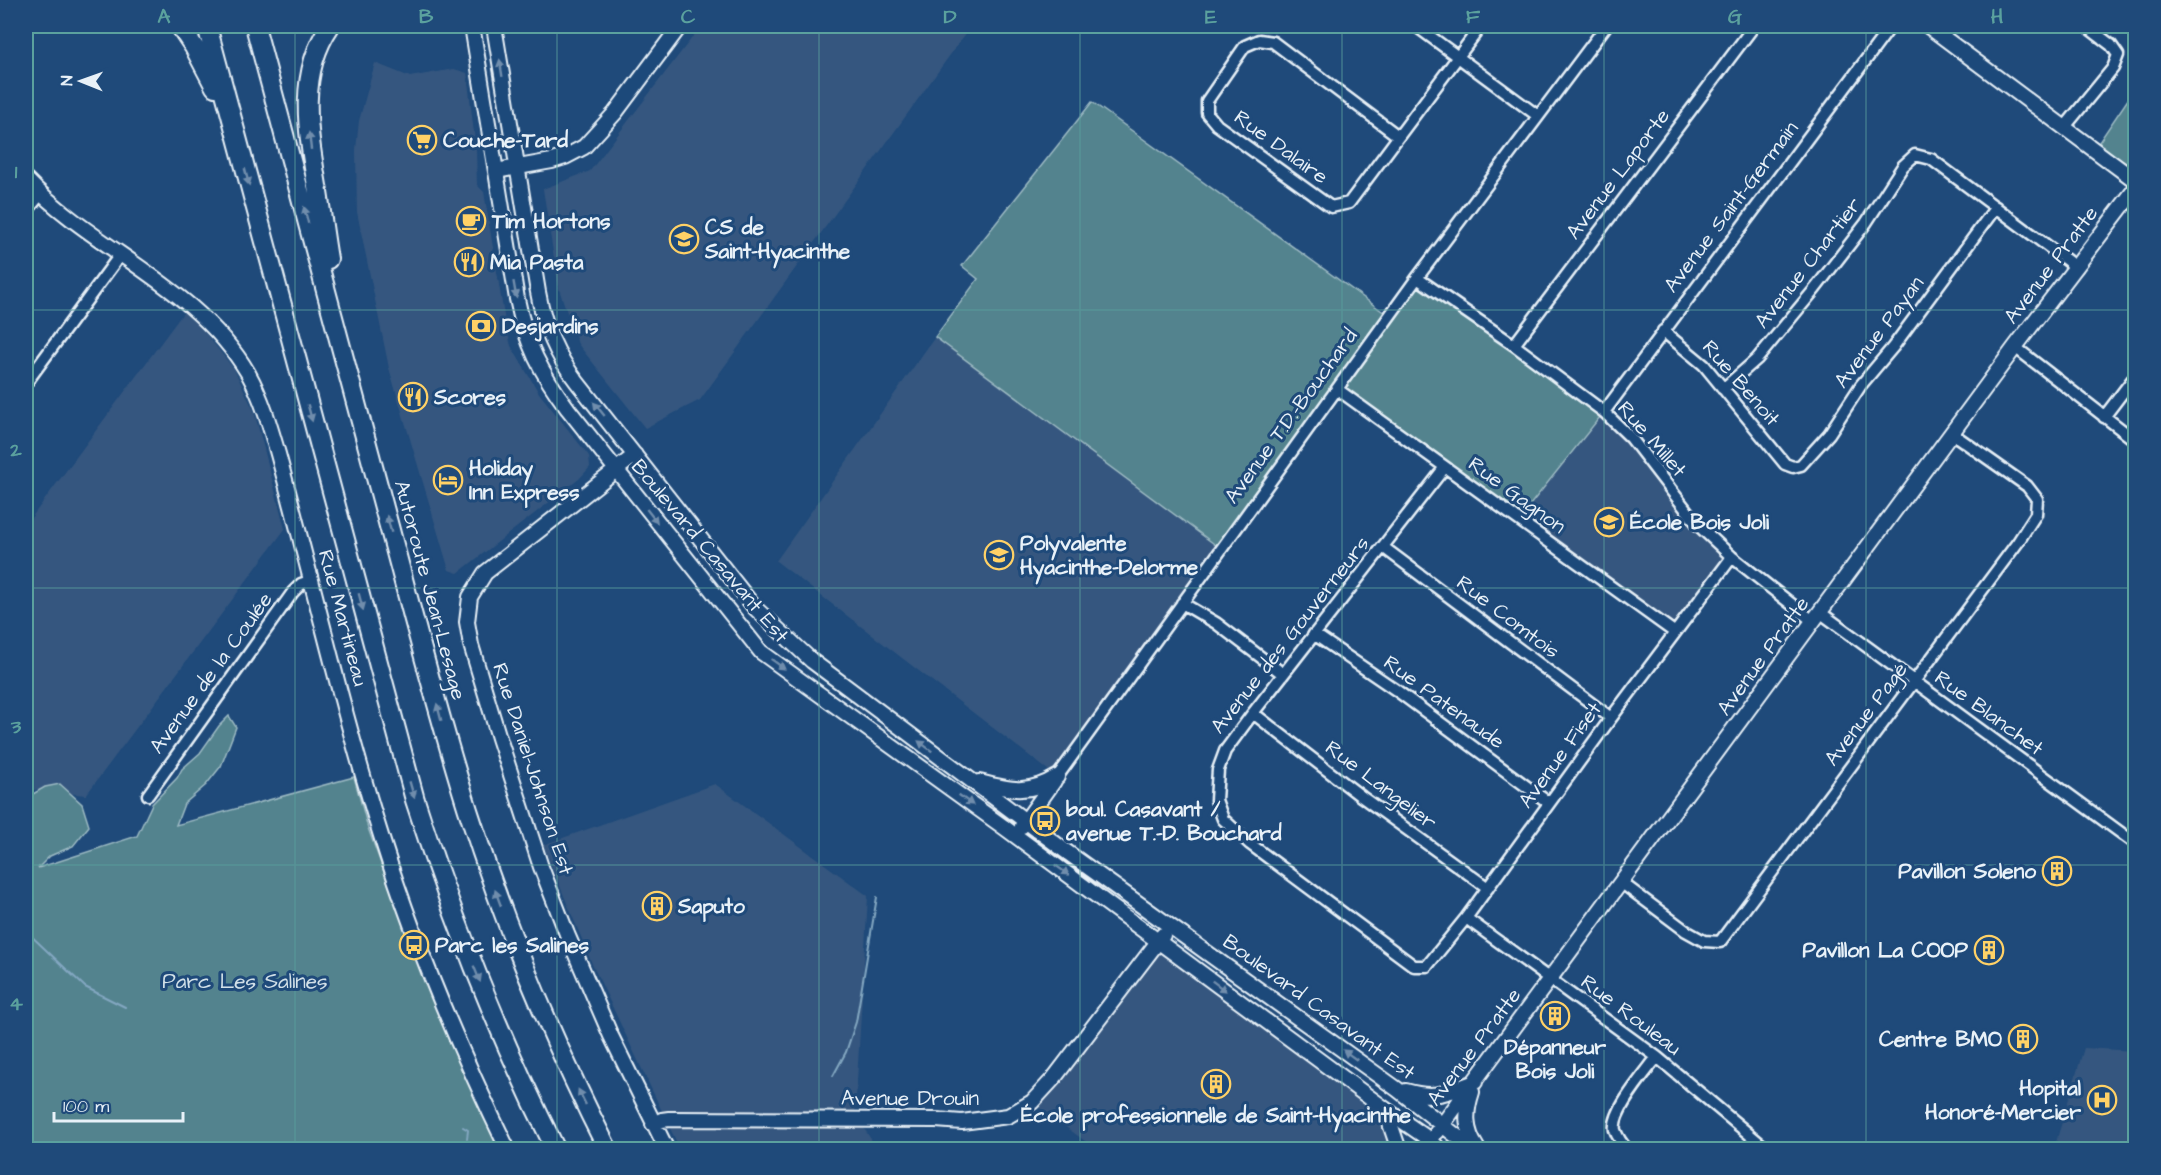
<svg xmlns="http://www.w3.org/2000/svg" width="2161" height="1175" font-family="'Architects Daughter',sans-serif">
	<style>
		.built { fill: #36577f }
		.green { fill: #52838e; stroke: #9dbac3; stroke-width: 1.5 }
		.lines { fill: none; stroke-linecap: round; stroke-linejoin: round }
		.stream { stroke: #83a7c1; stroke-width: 2 }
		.street-casing { stroke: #e8f1f8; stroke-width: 15 }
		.secondary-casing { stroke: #e8f1f8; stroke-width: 18 }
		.highway-casing { stroke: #e8f1f8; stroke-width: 22 }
		.street { stroke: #1f4a7a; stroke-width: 10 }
		.secondary { stroke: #1f4a7a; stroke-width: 14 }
		.highway { stroke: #1f4a7a; stroke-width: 18 }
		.oneway { fill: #6f8dac }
		.grid { fill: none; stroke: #5ba19e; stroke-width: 1.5; stroke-opacity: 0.55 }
		.labels { text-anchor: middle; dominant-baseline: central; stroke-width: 6; stroke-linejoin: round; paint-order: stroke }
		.poi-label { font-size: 21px; font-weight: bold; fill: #e8f1f8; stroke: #1f4a7a; text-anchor: start }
		.street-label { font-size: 21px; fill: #e8f1f8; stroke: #1f4a7a }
		.park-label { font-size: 21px; fill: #d2e0e8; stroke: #1f4a7a }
		.neatline { fill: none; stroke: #5ba19e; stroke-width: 2 }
		.grid-label { font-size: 20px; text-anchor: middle; font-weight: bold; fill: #5ba19e }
	</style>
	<rect width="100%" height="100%" fill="#1f4a7a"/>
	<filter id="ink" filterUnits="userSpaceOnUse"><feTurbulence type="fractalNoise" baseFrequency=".0167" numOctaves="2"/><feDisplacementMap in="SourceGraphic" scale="12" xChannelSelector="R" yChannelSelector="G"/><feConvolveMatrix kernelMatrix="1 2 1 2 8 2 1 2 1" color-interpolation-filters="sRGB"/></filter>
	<g filter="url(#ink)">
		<!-- built -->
		<path class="built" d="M701 26H971L700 400 645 428 578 344 559 289 543 189 590 171Z
			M375 63 410 77 454 69 467 73 476 151 477 185 484 192 505 322 511 346 539 393 589 456 590 467 579 479 458 573 449 570 389 368 357 212 356 150 359 121Z
			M186 309 234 369 254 411 285 529 86 795 26 789V525Z
			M935 337 1221 549 1057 777 776 561Z
			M1604 412 1732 557 1674 632 1518 520Z
			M715 784 868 896 855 1114 877 1149H680L593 966 543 845Z
			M1159 947 1375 1108 1386 1121 1393 1149H1096L1037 1106Z
			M2084 1048 2135 1051V1149H2054Z"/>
		<!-- green -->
		<path class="green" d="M2135 89V160L2127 172 2095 148Z
			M1092 102 1389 316 1417 278 1604 412 1518 520 1337 389 1221 549 935 337 978 279 962 266Z
			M229 716 236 727 221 766 206 785 184 804 176 825 354 777 368 828 408 938 458 1061 499 1149H26V798L45 787 60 784 82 804 89 826 73 846 50 856 38 868 137 836 152 804 177 778 182 769 200 753 219 726Z"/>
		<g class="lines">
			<!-- stream -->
			<path class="stream" d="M26 931 85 987 125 1007
				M833 1076 846 1052 856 1022 877 897
				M463 1127 468 1130 467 1139"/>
			<!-- street casing -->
			<g class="street-casing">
				<path id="street" d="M1416 26 1538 116
					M2064 128 2113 68 2118 55 2111 45 2086 26
					M1398 136 1273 42 1259 40 1245 46 1207 101V113L1217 125 1331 207 1349 203 1481 26
					M26 212 40 195
					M1417 278 1514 345 1604 412 1631 438 1698 525 1732 557 1814 622
					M1663 331 1704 365 1785 464 1793 467 1801 465 1829 434 1861 385 1893 347 1996 207
					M1514 345 1754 26
					M2015 347 2136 441
					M26 383 120 255
					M1337 389 1674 632
					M1723 389 1757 359 1815 289 1866 223 1903 166 1915 155 1931 159 2077 268
					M1604 412 1891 26
					M2104 417 2136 375
					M1445 467 1253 713 1225 751 1218 770 1216 800 1223 819 1250 844 1414 966H1427L1466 918 1611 718 1732 557
					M1383 547 1611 718
					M1182 603 1216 623 1283 674
					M1821 613 2136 844
					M1314 634 1396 690 1549 803
					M1253 713 1362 797 1488 888
					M1057 777 1417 278 1606 26
					M148 795 293 592 301 584 312 580
					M1622 883 1686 931 1704 941 1720 942 2018 542 2036 514 2037 499 2027 486 1953 434
					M1466 918 1657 1057 1768 1150
					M1628 1150C1623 1145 1617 1136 1615 1130 1611 1112 1646 1072 1657 1057"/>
			</g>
			<!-- secondary casing -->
			<g class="secondary-casing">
				<path id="secondary" d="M472 26 517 299C526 344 541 373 568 409L761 652 1005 828 1385 1109 1430 1140 1440 1150
					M494 26 538 292C544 326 556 355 577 382L755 608 812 661 1064 850 1397 1089 1474 1150
					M1928 26 2136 181
					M496 171 552 161 565 157 584 147 615 113 680 26
					M26 179C94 250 197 286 248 373 262 398 270 426 278 454 313 582 342 712 382 839 415 945 459 1049 508 1150
					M635 455 485 573 470 597 467 622 471 645 499 738 541 867 567 934 611 1036 667 1150
					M979 782C1010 790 1028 795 1057 777
					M1022 826 1054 781
					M1406 1091C1436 1100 1448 1092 1475 1082
					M1472 1092C1465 1113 1465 1130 1477 1148
					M1385 1109 1399 1150
					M653 1124 662 1120 669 1119 936 1120 962 1122 1008 1116 1032 1102 1054 1078 1163 935
					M1437 1132 2015 347 2136 188"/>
			</g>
			<!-- highway casing -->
			<g class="highway-casing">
				<path id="highway" d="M180 26 194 47 215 87
					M207 26 415 800C453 920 499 1037 556 1150
					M255 26C300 194 345 362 390 530 415 623 439 718 468 810 505 927 552 1040 608 1150
					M328 259C324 235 321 210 317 186 308 132 297 74 330 26"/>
			</g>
			<!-- street -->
			<use href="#street" class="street"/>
			<!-- secondary -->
			<use href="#secondary" class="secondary"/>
			<!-- highway -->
			<use href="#highway" class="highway"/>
		</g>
		<!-- one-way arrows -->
		<defs><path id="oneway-solid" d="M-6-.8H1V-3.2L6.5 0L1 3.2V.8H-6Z" transform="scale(1.5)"/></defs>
		<g class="oneway">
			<use href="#oneway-solid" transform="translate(501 68) rotate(-99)"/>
			<use href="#oneway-solid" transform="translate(310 141) rotate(-97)"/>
			<use href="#oneway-solid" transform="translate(247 177) rotate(75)"/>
			<use href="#oneway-solid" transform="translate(306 215) rotate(-105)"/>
			<use href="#oneway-solid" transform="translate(515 290) rotate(80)"/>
			<use href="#oneway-solid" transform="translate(599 409) rotate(-129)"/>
			<use href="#oneway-solid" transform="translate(310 413) rotate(75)"/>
			<use href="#oneway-solid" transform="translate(652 516) rotate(52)"/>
			<use href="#oneway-solid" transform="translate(389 524) rotate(-105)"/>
			<use href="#oneway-solid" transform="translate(361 602) rotate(75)"/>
			<use href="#oneway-solid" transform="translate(778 664) rotate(36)"/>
			<use href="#oneway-solid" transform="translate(439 712) rotate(-105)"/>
			<use href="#oneway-solid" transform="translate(925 746) rotate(-143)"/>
			<use href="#oneway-solid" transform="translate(412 790) rotate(74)"/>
			<use href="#oneway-solid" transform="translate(966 800) rotate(36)"/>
			<use href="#oneway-solid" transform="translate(1062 870) rotate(36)"/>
			<use href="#oneway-solid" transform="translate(498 898) rotate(-110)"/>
			<use href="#oneway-solid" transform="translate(477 974) rotate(68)"/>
			<use href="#oneway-solid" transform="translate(1219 986) rotate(37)"/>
			<use href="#oneway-solid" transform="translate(1350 1055) rotate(-144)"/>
			<use href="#oneway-solid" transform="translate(582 1097) rotate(-116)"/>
		</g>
	</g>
	<!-- grid -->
	<path class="grid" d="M295 26V1150M557 26V1150M819 26V1150M1080 26V1150M1342 26V1150M1604 26V1150M1866 26V1150M26 310H2136M26 588H2136M26 865H2136"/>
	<!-- icons -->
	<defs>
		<g id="supermarket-ring" transform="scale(1.5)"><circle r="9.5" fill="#1f4a7a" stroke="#ffd166" stroke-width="1.5"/><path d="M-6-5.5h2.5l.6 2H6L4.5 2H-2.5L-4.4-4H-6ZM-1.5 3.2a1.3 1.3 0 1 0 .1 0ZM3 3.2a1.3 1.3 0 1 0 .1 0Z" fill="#ffd166"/></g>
		<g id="cafe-ring" transform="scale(1.5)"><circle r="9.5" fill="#1f4a7a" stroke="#ffd166" stroke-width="1.5"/><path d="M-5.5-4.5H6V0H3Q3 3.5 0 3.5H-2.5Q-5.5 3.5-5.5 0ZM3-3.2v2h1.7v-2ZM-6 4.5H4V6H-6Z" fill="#ffd166"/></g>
		<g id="school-ring" transform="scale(1.5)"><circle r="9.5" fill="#1f4a7a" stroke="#ffd166" stroke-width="1.5"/><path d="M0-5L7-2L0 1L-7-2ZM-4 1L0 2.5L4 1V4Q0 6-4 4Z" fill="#ffd166"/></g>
		<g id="restaurant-ring" transform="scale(1.5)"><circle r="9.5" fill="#1f4a7a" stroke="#ffd166" stroke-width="1.5"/><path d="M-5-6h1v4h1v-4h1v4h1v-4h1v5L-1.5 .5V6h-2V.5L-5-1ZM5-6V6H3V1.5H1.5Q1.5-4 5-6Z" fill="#ffd166"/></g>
		<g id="bank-ring" transform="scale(1.5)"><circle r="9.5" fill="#1f4a7a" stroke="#ffd166" stroke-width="1.5"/><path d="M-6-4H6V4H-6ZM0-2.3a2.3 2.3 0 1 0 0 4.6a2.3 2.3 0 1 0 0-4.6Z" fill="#ffd166"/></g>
		<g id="hotel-ring" transform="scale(1.5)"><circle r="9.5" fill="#1f4a7a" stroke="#ffd166" stroke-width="1.5"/><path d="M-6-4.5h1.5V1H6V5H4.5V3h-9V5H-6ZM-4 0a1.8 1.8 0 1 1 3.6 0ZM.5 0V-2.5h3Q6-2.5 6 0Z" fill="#ffd166"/></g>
		<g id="bus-ring" transform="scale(1.5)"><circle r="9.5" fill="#1f4a7a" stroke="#ffd166" stroke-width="1.5"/><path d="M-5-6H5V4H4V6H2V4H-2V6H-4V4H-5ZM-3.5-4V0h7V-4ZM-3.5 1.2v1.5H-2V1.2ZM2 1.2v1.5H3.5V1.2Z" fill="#ffd166"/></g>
		<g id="building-ring" transform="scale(1.5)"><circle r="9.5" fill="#1f4a7a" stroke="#ffd166" stroke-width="1.5"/><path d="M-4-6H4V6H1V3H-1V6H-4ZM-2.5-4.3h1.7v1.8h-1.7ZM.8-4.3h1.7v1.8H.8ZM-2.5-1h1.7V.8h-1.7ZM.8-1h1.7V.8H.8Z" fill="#ffd166"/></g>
		<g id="hospital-ring" transform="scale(1.5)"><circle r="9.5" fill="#1f4a7a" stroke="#ffd166" stroke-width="1.5"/><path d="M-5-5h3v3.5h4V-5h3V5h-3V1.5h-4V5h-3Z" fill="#ffd166"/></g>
	</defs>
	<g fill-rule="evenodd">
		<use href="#supermarket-ring" x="422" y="140"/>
		<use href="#cafe-ring" x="471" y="221"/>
		<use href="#school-ring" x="684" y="239"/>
		<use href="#restaurant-ring" x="469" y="262"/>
		<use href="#bank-ring" x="481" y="326"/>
		<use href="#restaurant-ring" x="413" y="397"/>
		<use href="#hotel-ring" x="448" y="480"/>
		<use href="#school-ring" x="1609" y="522"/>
		<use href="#school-ring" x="999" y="555"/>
		<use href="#bus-ring" x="1045" y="821"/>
		<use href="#building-ring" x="2057" y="871"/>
		<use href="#building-ring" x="657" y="906"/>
		<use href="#bus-ring" x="414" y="945"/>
		<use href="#building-ring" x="1989" y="950"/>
		<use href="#building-ring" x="1555" y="1016"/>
		<use href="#building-ring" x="2023" y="1039"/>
		<use href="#building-ring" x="1216" y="1084"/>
		<use href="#hospital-ring" x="2102" y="1100"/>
	</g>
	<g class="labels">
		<!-- poi labels -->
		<g class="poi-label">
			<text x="443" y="140">Couche-Tard</text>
			<text x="492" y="221">Tim Hortons</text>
			<text x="705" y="227">CS de<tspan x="705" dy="24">Saint-Hyacinthe</tspan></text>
			<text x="490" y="262">Mia Pasta</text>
			<text x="502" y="326">Desjardins</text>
			<text x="434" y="397">Scores</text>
			<text x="469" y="468">Holiday<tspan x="469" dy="24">Inn Express</tspan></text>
			<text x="1630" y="522">École Bois Joli</text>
			<text x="1020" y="543">Polyvalente<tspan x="1020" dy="24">Hyacinthe-Delorme</tspan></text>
			<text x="1066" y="809">boul. Casavant /<tspan x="1066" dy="24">avenue T.-D. Bouchard</tspan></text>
			<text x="2036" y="871" text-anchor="end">Pavillon Soleno</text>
			<text x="678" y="906">Saputo</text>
			<text x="435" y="945">Parc les Salines</text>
			<text x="1968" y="950" text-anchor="end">Pavillon La COOP</text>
			<text x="2002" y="1039" text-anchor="end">Centre BMO</text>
			<text x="1555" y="1047" text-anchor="middle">Dépanneur<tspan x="1555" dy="24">Bois Joli</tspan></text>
			<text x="2081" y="1088" text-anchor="end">Hopital<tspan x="2081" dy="24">Honoré-Mercier</tspan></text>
			<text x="1216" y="1115" text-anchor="middle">École professionnelle de Saint-Hyacinthe</text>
		</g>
		<!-- street labels -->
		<g class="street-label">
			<text transform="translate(1281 147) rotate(36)">Rue Dalaire</text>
			<text transform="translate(1618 174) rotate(-53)">Avenue Laporte</text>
			<text transform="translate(1731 207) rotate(-53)">Avenue Saint-Germain</text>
			<text transform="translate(1808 263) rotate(-52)">Avenue Chartier</text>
			<text transform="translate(2051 265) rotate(-53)">Avenue Pratte</text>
			<text transform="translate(1879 332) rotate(-53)">Avenue Payan</text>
			<text transform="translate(1741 383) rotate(49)">Rue Benoit</text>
			<text transform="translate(1291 416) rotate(-54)">Avenue T.D.-Bouchard</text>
			<text transform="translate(1652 439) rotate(49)">Rue Millet</text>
			<text transform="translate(1517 495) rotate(36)">Rue Gagnon</text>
			<text transform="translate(710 551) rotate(50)">Boulevard Casavant Est</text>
			<text transform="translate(430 590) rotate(75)">Autoroute Jean-Lesage</text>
			<text transform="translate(1508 617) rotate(37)">Rue Comtois</text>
			<text transform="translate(343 618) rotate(75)">Rue Martineau</text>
			<text transform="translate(1290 635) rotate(-52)">Avenue des Gouverneurs</text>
			<text transform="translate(1763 656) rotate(-54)">Avenue Pratte</text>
			<text transform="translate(211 673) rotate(-54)">Avenue de la Coulée</text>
			<text transform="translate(1444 702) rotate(36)">Rue Patenaude</text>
			<text transform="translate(1989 713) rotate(36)">Rue Blanchet</text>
			<text transform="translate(1866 714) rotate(-53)">Avenue Pagé</text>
			<text transform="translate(1560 755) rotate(-54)">Avenue Fiset</text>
			<text transform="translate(533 769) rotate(72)">Rue Daniel-Johnson Est</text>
			<text transform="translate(1381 785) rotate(37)">Rue Langelier</text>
			<text transform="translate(1319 1007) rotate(36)">Boulevard Casavant Est</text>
			<text transform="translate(1631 1015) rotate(37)">Rue Rouleau</text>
			<text transform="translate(1474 1047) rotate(-53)">Avenue Pratte</text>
			<text x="910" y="1098">Avenue Drouin</text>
		</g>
		<!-- park labels -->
		<g class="park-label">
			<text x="245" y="981">Parc Les Salines</text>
		</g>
	</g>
	<!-- margin -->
	<rect width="2161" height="1175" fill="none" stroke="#1f4a7a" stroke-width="66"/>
	<!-- north arrow -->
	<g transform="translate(81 81) rotate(271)" stroke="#1f4a7a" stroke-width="4.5" paint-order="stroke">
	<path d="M0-4.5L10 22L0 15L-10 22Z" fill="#e8f1f8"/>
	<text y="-9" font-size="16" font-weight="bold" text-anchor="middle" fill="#e8f1f8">N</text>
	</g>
	<!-- scale -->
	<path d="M54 1112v9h129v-9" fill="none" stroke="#e8f1f8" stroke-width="3"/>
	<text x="63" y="1112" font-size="18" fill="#e8f1f8" stroke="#1f4a7a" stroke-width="4.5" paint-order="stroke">100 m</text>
	<rect x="33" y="33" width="2095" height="1109" class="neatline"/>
	<g class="grid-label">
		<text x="164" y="23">A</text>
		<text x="426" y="23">B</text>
		<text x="688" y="23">C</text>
		<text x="950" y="23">D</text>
		<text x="1211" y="23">E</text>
		<text x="1473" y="23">F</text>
		<text x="1735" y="23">G</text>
		<text x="1997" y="23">H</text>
		<text x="16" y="178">1</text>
		<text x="16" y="456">2</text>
		<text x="16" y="733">3</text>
		<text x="16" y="1010">4</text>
	</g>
</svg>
